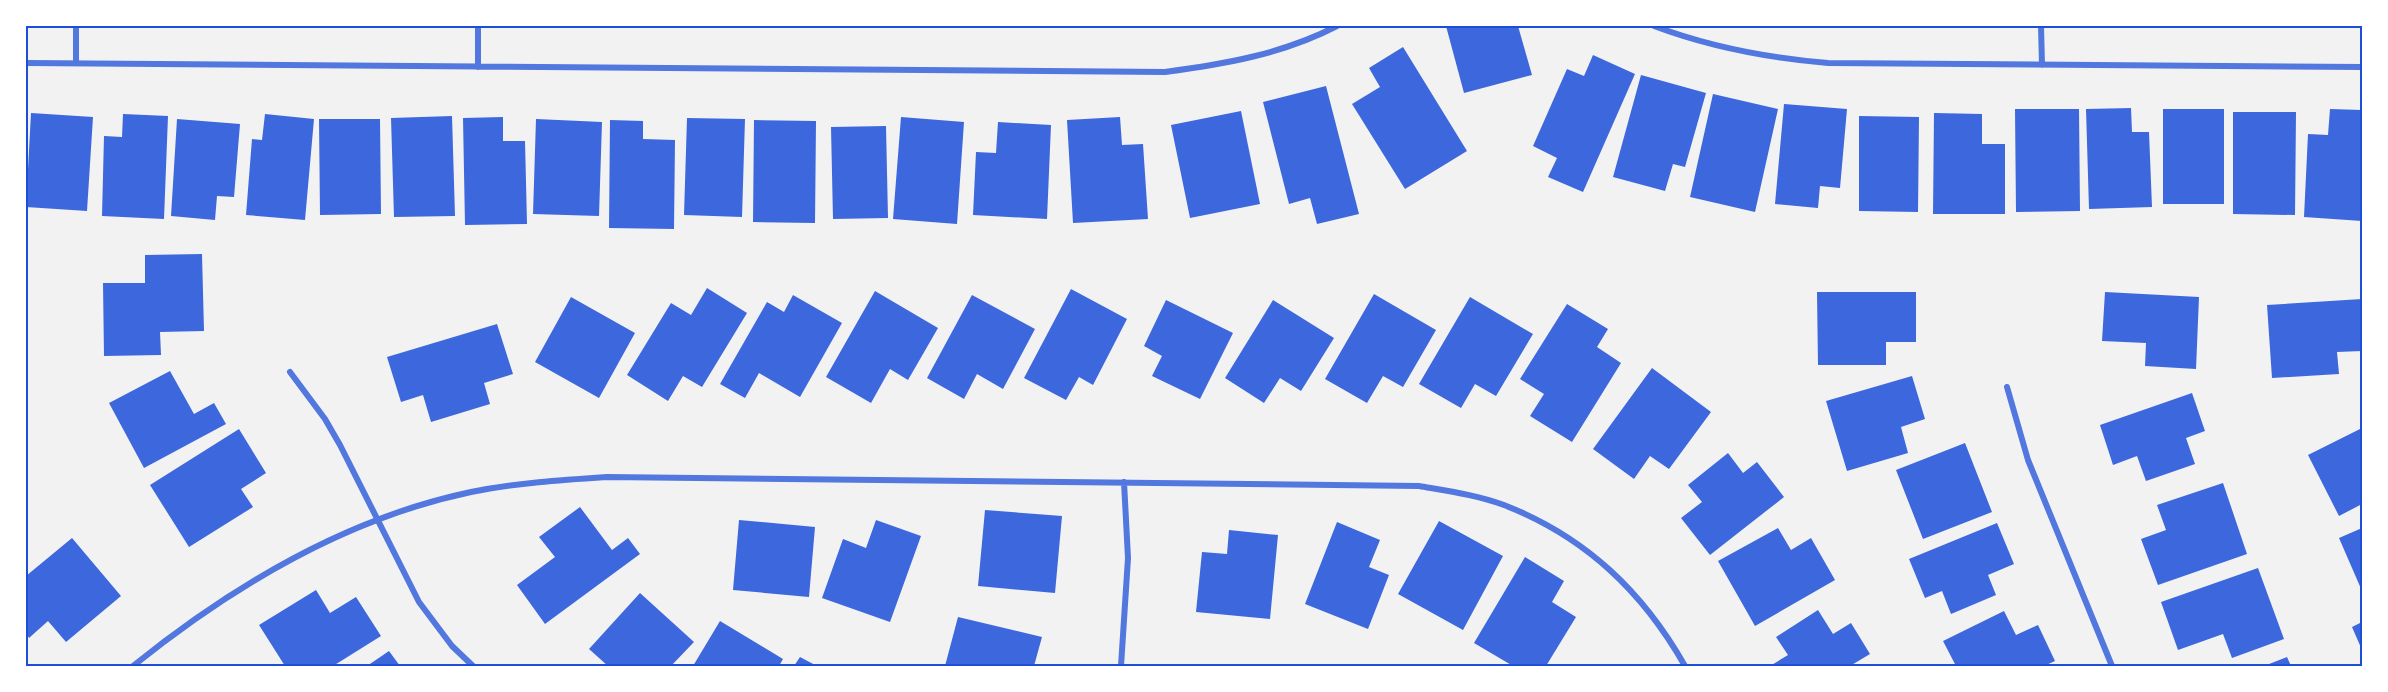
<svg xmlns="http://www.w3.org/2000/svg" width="2388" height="692" font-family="'Source Serif 4',serif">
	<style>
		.building { fill: #3d67dc }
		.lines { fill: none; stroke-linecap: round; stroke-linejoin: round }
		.minor { stroke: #5277de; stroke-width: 6 }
		.neatline { fill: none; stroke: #1d4ed8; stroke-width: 2 }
	</style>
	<rect width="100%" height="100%" fill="#f2f2f2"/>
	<!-- building -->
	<path class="building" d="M1446 26H1518L1532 75 1464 93Z
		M1403 47 1467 151 1405 189 1352 104 1380 87 1369 68Z
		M1593 55 1635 74 1583 192 1548 177 1557 158 1533 146 1567 69 1584 76Z
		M1641 75 1706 93 1685 167 1673 164 1665 191 1613 177Z
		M1326 86 1359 214 1317 224 1310 198 1289 204 1263 102Z
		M1713 94 1778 109 1755 212 1690 197Z
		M1784 104 1847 109 1840 188 1820 186 1818 208 1775 204Z
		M2131 108 2132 132H2149L2152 207 2089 209 2086 109Z
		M2015 109H2079L2080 211 2016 212Z
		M2163 109H2224V204H2163Z
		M2330 109 2362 110V221L2304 217 2308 134 2328 135Z
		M1241 111 1260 204 1190 218 1171 125Z
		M2233 112H2296L2295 215 2233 214Z
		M31 113 93 117 87 211 26 207Z
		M1934 113 1982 114V144H2005V214H1933Z
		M123 114 168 116 164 219 102 216 104 136 122 137Z
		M265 114 314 119 305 220 246 215 252 139 262 140Z
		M452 116 455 216 394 217 391 118Z
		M1859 116 1919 117 1918 212 1859 211Z
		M503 117V141H525L527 224 465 225 463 118Z
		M901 117 964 122 957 224 893 219Z
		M1120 117 1122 145 1143 144 1148 219 1073 223 1067 120Z
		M687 118 745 119 742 217 684 215Z
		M177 119 240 124 234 197 217 196 215 220 171 216Z
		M319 119H380L381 214 320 215Z
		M536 119 602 122 599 216 533 214Z
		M610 120 643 121V139L675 140 674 229 609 228Z
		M754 120 816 121 815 223 753 222Z
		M998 122 1051 125 1047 219 973 215 976 152 996 153Z
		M886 126 888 218 833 219 831 127Z
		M202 254 204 331 160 332 161 355 104 356 103 283H145V255Z
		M707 288 747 313 702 387 683 376 668 401 627 375 671 303 691 315Z
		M1071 289 1127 319 1093 385 1079 377 1066 400 1024 378Z
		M875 291 938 328 908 380 890 369 871 403 826 377Z
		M1817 292H1916V342H1886V365H1818Z
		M2105 292 2199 297 2196 369 2145 366 2146 343 2102 341Z
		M1374 294 1436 330 1403 387 1383 376 1367 403 1325 379Z
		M793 295 842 323 800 397 759 373 745 398 720 384 767 302 784 312Z
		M972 295 1035 329 1003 389 977 374 964 399 927 378Z
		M571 297 635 333 599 398 535 362Z
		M1470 297 1533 334 1496 396 1475 384 1461 408 1419 384Z
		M2362 299V351L2337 352 2339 374 2272 378 2267 305Z
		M1166 300 1233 333 1200 399 1152 376 1162 356 1144 346Z
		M1273 300 1334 338 1301 391 1280 378 1264 403 1225 378Z
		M1567 304 1608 329 1597 347 1621 363 1572 442 1530 416 1544 394 1520 379Z
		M497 324 513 374 484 383 490 404 431 422 423 395 401 402 387 357Z
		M1652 368 1711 412 1669 469 1650 456 1634 479 1593 449Z
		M170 371 194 414 214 403 226 424 144 468 109 403Z
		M1912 376 1925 419 1901 427 1908 453 1847 471 1826 401Z
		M2192 393 2205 431 2186 438 2195 464 2146 481 2137 456 2113 465 2100 425Z
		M2362 428V504L2339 516 2308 455Z
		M239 429 266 473 241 489 253 507 189 547 150 485Z
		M1965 443 1992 512 1923 539 1896 470Z
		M1728 453 1743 473 1757 462 1784 497 1710 555 1681 518 1702 502 1688 485Z
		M2223 483 2247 554 2158 585 2141 539 2166 530 2157 505Z
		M580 507 612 550 628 538 640 554 545 624 517 585 555 557 539 537Z
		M985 510 1062 516 1055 593 978 586Z
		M739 520 815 527 809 597 733 590Z
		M876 520 921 536 890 622 822 598 843 539 866 548Z
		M1439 521 1503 556 1463 630 1398 594Z
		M1337 522 1380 540 1369 567 1389 575 1368 629 1305 604Z
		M1997 523 2014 564 1988 575 1996 595 1951 614 1942 591 1925 598 1909 559Z
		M1778 528 1791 550 1811 538 1835 580 1755 626 1718 561Z
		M2362 528V591L2339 538Z
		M1229 530 1278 535 1270 619 1196 612 1202 552 1227 554Z
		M72 538 121 596 66 642 48 621 29 638 26 633V576Z
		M1525 557 1564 581 1552 602 1576 617 1546 666H1513L1474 643Z
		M2258 568 2284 639 2232 658 2223 634 2178 650 2161 602Z
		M316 590 330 613 356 597 381 636 333 666H285L259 625Z
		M640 593 694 642 671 666H608L589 649Z
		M1818 610 1833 634 1851 623 1870 654 1850 666H1770L1788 655 1776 637Z
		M2004 611 2016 635 2038 625 2055 661 2044 666H1956L1943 641Z
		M958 617 1042 637 1034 666H945Z
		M720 621 783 659 779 666H693Z
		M2362 622V650L2352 627Z
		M389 651 400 666H367Z
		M800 657 817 666H794Z
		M2287 657 2291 666H2264Z"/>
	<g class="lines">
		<!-- minor -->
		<path class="minor" d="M1654 26C1710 47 1768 58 1828 63L2362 67
			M2041 26 2042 65
			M26 63 1165 72C1225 64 1283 54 1337 26
			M76 63V26
			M478 67V26
			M290 372 325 419 340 445 419 602 452 646 473 666
			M2007 387 2028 460 2112 666
			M133 666C231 587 347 518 471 492 516 483 561 480 607 477L1419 486C1448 491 1477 495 1504 505 1586 537 1643 592 1685 666
			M1121 666 1128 558 1124 482"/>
	</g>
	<!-- border -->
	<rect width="2388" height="692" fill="none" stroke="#ffffff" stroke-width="54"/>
	<rect x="27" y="27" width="2334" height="638" class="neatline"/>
</svg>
